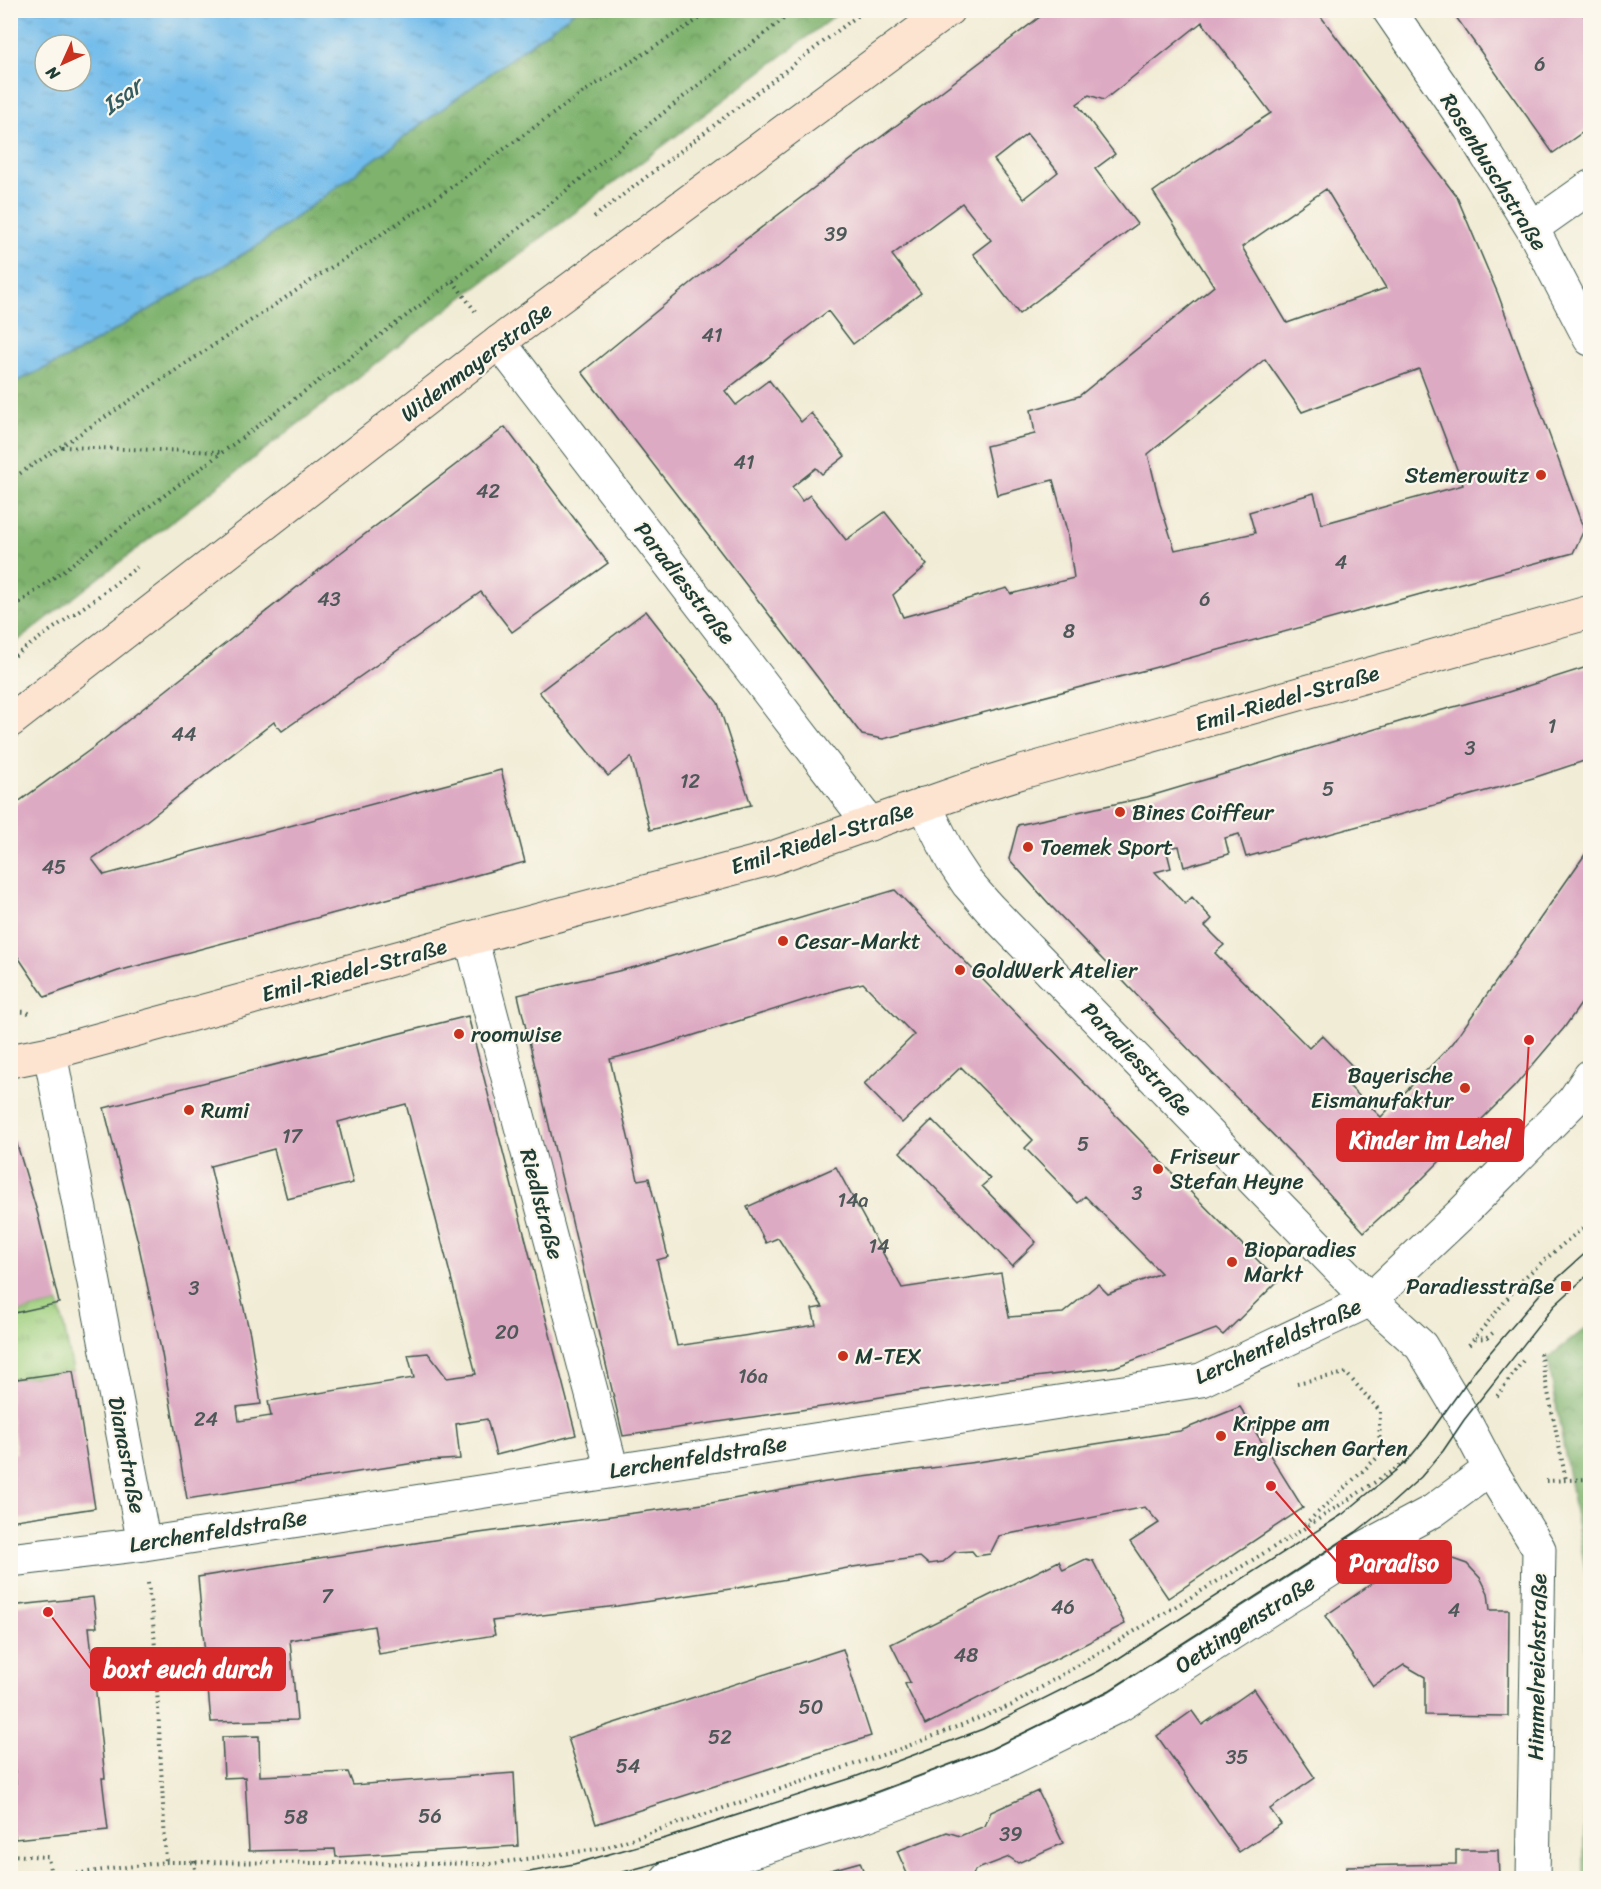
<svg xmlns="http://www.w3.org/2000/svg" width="1601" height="1889" font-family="Sriracha,sans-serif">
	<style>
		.grass { fill: url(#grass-tufts); stroke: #5e8659; stroke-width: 1.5 }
		.forest { fill: url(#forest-crowns); stroke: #4e7850; stroke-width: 1.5 }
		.water { fill: url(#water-ripples); stroke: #487c90; stroke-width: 1.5; fill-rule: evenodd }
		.building { fill: #ddaac3; fill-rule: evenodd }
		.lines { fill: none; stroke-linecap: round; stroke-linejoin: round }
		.minor-casing { stroke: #3e574c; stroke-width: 35 }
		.secondary-casing { stroke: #3e574c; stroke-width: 35 }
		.path { stroke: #3e574c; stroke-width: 4; stroke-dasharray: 1.5 4.5; stroke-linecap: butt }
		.minor { stroke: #fff; stroke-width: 33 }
		.secondary { stroke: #fde4d1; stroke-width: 33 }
		.tram { stroke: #1f3d34; stroke-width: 1.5 }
		.poi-dot { fill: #c8321e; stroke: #fbf7ec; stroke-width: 2 }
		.labels { text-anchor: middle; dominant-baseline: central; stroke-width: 4.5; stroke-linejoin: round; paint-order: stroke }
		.number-label { font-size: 20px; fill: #4e5858 }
		.street-label { font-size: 22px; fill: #1f3d34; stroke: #fbf7ec }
		.poi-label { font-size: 22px; fill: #1f3d34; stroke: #fbf7ec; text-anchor: start }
		.water-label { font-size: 24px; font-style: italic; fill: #345d62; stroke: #fbf7ec }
		.leader { fill: none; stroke: #d62828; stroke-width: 2 }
		.callout-dot { fill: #d62828; stroke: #fbf7ec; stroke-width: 2 }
		.callout { fill: #d62828; stroke: #d62828; stroke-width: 2 }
		.callout-label { font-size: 24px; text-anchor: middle; font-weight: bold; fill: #fff }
	</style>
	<defs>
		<pattern id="grass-tufts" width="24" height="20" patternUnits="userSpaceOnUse" patternTransform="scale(1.5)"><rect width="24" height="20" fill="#9ecf7e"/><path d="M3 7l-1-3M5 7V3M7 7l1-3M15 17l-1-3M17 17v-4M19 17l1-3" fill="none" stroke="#80a968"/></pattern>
		<pattern id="forest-crowns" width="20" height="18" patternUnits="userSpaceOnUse" patternTransform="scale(1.5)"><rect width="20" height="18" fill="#7eb26d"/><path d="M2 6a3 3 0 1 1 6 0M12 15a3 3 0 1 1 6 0" fill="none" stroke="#67925a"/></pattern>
		<pattern id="water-ripples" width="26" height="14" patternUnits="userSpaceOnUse" patternTransform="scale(1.5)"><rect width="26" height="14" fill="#72bceb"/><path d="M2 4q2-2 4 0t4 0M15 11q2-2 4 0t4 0" fill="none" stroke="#5d9abf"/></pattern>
	</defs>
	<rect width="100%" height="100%" fill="#fbf7ec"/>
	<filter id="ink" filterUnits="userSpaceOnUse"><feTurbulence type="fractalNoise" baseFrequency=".0167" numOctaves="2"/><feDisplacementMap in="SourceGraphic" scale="12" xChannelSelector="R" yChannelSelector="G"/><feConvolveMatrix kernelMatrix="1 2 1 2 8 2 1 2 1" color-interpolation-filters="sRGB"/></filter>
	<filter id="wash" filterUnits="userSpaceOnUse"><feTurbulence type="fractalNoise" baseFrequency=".008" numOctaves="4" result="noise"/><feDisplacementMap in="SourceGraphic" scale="24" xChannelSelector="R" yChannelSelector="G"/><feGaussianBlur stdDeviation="1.35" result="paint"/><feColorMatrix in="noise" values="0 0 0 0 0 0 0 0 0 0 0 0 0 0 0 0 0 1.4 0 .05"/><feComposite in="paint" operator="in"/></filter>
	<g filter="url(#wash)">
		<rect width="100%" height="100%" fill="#f1ecd5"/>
		<!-- grass -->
		<path class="grass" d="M59 1303 73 1371 11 1380 10 1314Z"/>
		<!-- forest -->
		<path class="forest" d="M575 11H841L405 341 11 646 10 384 71 356 258 245Z
			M1590 1325V1878H1584L1587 1579 1548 1358Z"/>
		<!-- water -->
		<path class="water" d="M10 11 11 10 575 11 258 245 71 356 11 384ZM45 45H81V81H45Z"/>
		<g id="blocks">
			<!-- building -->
			<path class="building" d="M1049 10H1316L1457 197 1498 294 1584 530 1573 553 1428 592 1157 667 883 739 862 735 582 372 729 252ZM1202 22 1271 113 1188 167 1153 192 1214 286 1079 396 1031 410 1035 434 986 446 997 495 1053 480 1067 531 1074 578 1011 594 1007 588 903 617 893 595 927 565 885 512 846 540 810 495 802 501 792 487 816 468 822 474 845 456 811 413 801 422 769 380 736 405 725 391 828 311 853 344 921 293 892 255 962 203 991 240 973 254 1019 314 1137 224 1095 169 1115 154 1077 104 1089 95 1104 100ZM1027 134 1058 172 1024 199 994 160ZM1326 189 1386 288 1287 323 1242 247ZM1265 359 1302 412 1419 369 1463 485 1322 524 1314 493 1249 512 1255 533 1175 550 1160 504 1148 454Z
				M1451 10H1580L1584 16 1590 11V127L1553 153Z
				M505 427 608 563 512 632 481 592 282 731 274 722 145 822 92 859 104 875 501 770 525 862 118 971 45 997 10 945V808L94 747 339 554Z
				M646 611 718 703 751 805 650 830 631 757 608 776 539 692Z
				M1590 666V759L1533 778 1246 857 1239 834 1225 838 1229 854 1184 867 1179 846 1166 848 1171 868 1155 872 1185 904 1192 897 1212 919 1205 926 1224 945 1215 953 1309 1048 1322 1035 1359 1073 1347 1084 1381 1117 1453 1043 1586 853 1590 845V991L1564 1028 1514 1087 1420 1181 1364 1232 1299 1161 1201 1062 1051 906 1009 859 1018 825 1147 797 1409 719 1502 694Z
				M895 890 1278 1281 1223 1335 1216 1329 1115 1367 898 1394 828 1406 623 1436 518 995 635 967ZM863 983 914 1035 864 1084 902 1123 961 1067 1033 1140 1025 1148 1063 1187 1078 1203 1085 1196 1161 1273 1108 1294 1098 1284 1063 1313 1009 1317 1001 1273 902 1288 836 1167 747 1207 766 1243 778 1238 823 1307 812 1309 816 1325 677 1346 657 1260 668 1257 649 1178 638 1180 610 1059 647 1050 839 989Z
				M468 1016 576 1435 496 1455 487 1419 456 1424 460 1459 427 1461 187 1499 162 1354 138 1242 104 1108ZM406 1104 476 1374 447 1378 428 1353 408 1355 414 1378 268 1401 271 1416 239 1421 237 1407 261 1404 250 1334 210 1166 274 1149 287 1199 353 1183 338 1122Z
				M932 1120 990 1179 982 1186 1036 1242 1012 1266 900 1152Z
				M16 1141 38 1215 59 1303 10 1314V1142Z
				M73 1371 95 1508 10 1521V1454L17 1453 10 1410V1380Z
				M1240 1407 1303 1508 1168 1598 1130 1542 1159 1523 1145 1507 999 1536 990 1554 976 1556 972 1551 955 1552 943 1562 928 1564 920 1557 853 1567 737 1588 617 1606 492 1621 495 1635 379 1654 374 1626 290 1640 297 1720 211 1722 198 1577 479 1533 711 1503 826 1482 984 1461 1180 1431Z
				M1413 1555 1419 1564 1431 1557H1447L1467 1564 1481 1579 1488 1593 1490 1610H1509L1508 1716 1425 1715V1677L1404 1665 1373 1686 1325 1616Z
				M1086 1559 1093 1561 1125 1624 925 1725 905 1684 910 1682 891 1644 1059 1561 1063 1570Z
				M93 1597 97 1627H89L105 1778H102L108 1830 15 1839V1835H10V1783H16L10 1730V1606Z
				M843 1649 871 1736 596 1824 568 1738Z
				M1254 1689 1315 1778 1270 1809 1281 1824 1239 1852 1157 1736 1192 1711 1202 1725Z
				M259 1736 260 1776 348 1772 353 1785 514 1773 518 1846 336 1857 335 1849 249 1851 245 1777 224 1778 222 1737Z
				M1038 1791 1063 1843 1018 1863 1009 1857 975 1870 972 1878H909L897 1851 947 1832 960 1836 985 1826 991 1812Z
				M1456 1850H1498L1499 1878H1347V1866L1456 1864Z
				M860 1862 866 1878H802Z"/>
		</g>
	</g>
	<g filter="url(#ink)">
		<use href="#blocks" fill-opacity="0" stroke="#3e574c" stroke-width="1.5"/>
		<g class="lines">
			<!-- minor casing -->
			<g class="minor-casing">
				<path id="minor" d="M1389 10 1470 128 1532 228 1590 339
					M1532 228 1590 187
					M499 342 870 824
					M924 804 952 860 968 884 989 908 1370 1300 1421 1346 1454 1401 1490 1469 1539 1549 1533 1878
					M471 938 612 1470
					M50 1053 144 1544
					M10 1560 144 1544 1201 1380 1370 1300 1460 1215 1574 1100 1590 1076
					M668 1878 866 1815 998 1765 1118 1706 1366 1547 1433 1511 1490 1469"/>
			</g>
			<!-- secondary casing -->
			<g class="secondary-casing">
				<path id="secondary" d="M10 721 499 342 948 10
					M10 1061 50 1053 471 938 769 859 977 786 1022 772 1590 612"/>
			</g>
			<!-- path -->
			<path class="path" d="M594 217 865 10
				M453 281 475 311
				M62 447 222 452
				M10 480 436 198 582 93 713 10
				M10 610 453 281 687 94 795 10
				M10 659 95 599 137 567
				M10 1011 27 1012 30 1014
				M1475 1339 1487 1338 1495 1331
				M1469 1345 1525 1277 1569 1239 1590 1223
				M1540 1353 1566 1480
				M1297 1383 1346 1373 1380 1411 1379 1456 1303 1526
				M1497 1396 1525 1358
				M1546 1481 1590 1479
				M148 1583 154 1631 166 1862
				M10 1855 48 1857 51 1876
				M194 1861 196 1878
				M41 1878 166 1862 490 1864 604 1848 903 1748 1012 1705 1294 1535 1406 1462"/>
			<!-- minor -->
			<use href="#minor" class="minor"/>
			<!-- secondary -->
			<use href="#secondary" class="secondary"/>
			<!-- tram -->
			<path class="tram" d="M496 1878 574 1864 666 1838 852 1778 983 1729 1099 1671 1343 1514 1406 1462 1427 1437 1476 1369 1540 1294 1590 1249
				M601 1878 672 1859 860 1798 991 1749 1110 1690 1356 1532 1390 1505 1421 1477 1443 1451 1464 1420 1554 1306 1590 1273"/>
		</g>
	</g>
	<!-- markers -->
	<g class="poi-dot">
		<circle cx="1541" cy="475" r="6"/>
		<circle cx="1120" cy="812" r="6"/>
		<circle cx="1028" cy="847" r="6"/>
		<circle cx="783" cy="941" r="6"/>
		<circle cx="960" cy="970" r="6"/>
		<circle cx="459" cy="1034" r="6"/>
		<circle cx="1465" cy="1088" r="6"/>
		<circle cx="189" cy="1110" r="6"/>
		<circle cx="1158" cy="1169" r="6"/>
		<circle cx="1232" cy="1262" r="6"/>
		<rect x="1560" y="1280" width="12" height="12" rx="3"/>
		<circle cx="843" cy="1356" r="6"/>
		<circle cx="1221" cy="1436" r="6"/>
	</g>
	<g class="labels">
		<!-- number labels -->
		<g class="number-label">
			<text x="1540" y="64">6</text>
			<text x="836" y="234">39</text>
			<text x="712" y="335">41</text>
			<text x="744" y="462">41</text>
			<text x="488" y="491">42</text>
			<text x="1341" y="562">4</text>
			<text x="329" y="599">43</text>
			<text x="1205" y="599">6</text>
			<text x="1069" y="631">8</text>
			<text x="1552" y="726">1</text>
			<text x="184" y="734">44</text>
			<text x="1470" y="748">3</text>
			<text x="690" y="781">12</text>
			<text x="1328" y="789">5</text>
			<text x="54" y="867">45</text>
			<text x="292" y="1136">17</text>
			<text x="1083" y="1144">5</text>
			<text x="1137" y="1193">3</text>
			<text x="853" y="1200">14a</text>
			<text x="879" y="1246">14</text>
			<text x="194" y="1288">3</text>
			<text x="507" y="1332">20</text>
			<text x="753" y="1376">16a</text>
			<text x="206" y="1419">24</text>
			<text x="327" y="1596">7</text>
			<text x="1063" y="1607">46</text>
			<text x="1454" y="1610">4</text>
			<text x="966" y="1655">48</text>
			<text x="811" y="1707">50</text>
			<text x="720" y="1737">52</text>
			<text x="1237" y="1757">35</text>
			<text x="628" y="1766">54</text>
			<text x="430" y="1816">56</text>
			<text x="296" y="1817">58</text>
			<text x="1011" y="1834">39</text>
		</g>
		<!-- street labels -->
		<g class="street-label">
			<text transform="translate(1494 172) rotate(58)">Rosenbuschstraße</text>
			<text transform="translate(476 362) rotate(-37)">Widenmayerstraße</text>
			<text transform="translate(685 583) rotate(52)">Paradiesstraße</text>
			<text transform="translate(1287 698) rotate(-16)">Emil-Riedel-Straße</text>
			<text transform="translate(822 838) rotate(-18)">Emil-Riedel-Straße</text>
			<text transform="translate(354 970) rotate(-15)">Emil-Riedel-Straße</text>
			<text transform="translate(1137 1059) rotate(46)">Paradiesstraße</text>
			<text transform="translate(542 1204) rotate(75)">Riedlstraße</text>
			<text transform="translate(1278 1341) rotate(-24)">Lerchenfeldstraße</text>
			<text transform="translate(127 1455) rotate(79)">Dianastraße</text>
			<text transform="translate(698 1457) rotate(-9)">Lerchenfeldstraße</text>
			<text transform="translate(218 1531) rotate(-9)">Lerchenfeldstraße</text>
			<text transform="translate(1245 1624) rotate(-33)">Oettingenstraße</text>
			<text transform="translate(1537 1667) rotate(-89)">Himmelreichstraße</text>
		</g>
		<!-- poi labels -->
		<g class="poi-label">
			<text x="1529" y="475" text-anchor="end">Stemerowitz</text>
			<text x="1132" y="812">Bines Coiffeur</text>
			<text x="1040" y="847">Toemek Sport</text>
			<text x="795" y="941">Cesar-Markt</text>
			<text x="972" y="970">GoldWerk Atelier</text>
			<text x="471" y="1034">roomwise</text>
			<text x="1453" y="1075" text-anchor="end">Bayerische<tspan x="1453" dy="25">Eismanufaktur</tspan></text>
			<text x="201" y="1110">Rumi</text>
			<text x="1170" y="1156">Friseur<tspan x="1170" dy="25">Stefan Heyne</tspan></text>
			<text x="1244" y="1249">Bioparadies<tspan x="1244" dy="25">Markt</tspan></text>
			<text x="1554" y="1286" text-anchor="end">Paradiesstraße</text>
			<text x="855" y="1356">M-TEX</text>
			<text x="1233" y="1423">Krippe am<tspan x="1233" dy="25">Englischen Garten</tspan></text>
		</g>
		<!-- water labels -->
		<g class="water-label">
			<text transform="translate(122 96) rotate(-37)">Isar</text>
		</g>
	</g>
	<!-- callouts -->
	<path class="leader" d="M1529 1040L1523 1140M1271 1486L1337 1562M48 1612L91 1669"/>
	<g class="callout-dot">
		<circle cx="1529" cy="1040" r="6"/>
		<circle cx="1271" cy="1486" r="6"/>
		<circle cx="48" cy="1612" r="6"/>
	</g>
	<g class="callout">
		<rect x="1337" y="1119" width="186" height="42" rx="6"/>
		<rect x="1337" y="1541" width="114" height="42" rx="6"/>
		<rect x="91" y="1648" width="194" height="42" rx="6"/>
	</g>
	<g class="callout-label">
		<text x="1430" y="1148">Kinder im Lehel</text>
		<text x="1394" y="1571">Paradiso</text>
		<text x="188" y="1677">boxt euch durch</text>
	</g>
	<!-- margin -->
	<rect width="1601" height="1889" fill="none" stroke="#fbf7ec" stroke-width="36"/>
	<!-- north arrow -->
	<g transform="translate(63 63) rotate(225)"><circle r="28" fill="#fbf7ec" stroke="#a3ada2" stroke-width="1.5"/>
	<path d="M0-4.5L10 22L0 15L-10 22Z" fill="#c8321e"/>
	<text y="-9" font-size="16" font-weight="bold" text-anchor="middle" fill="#1f3d34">N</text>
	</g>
</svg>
